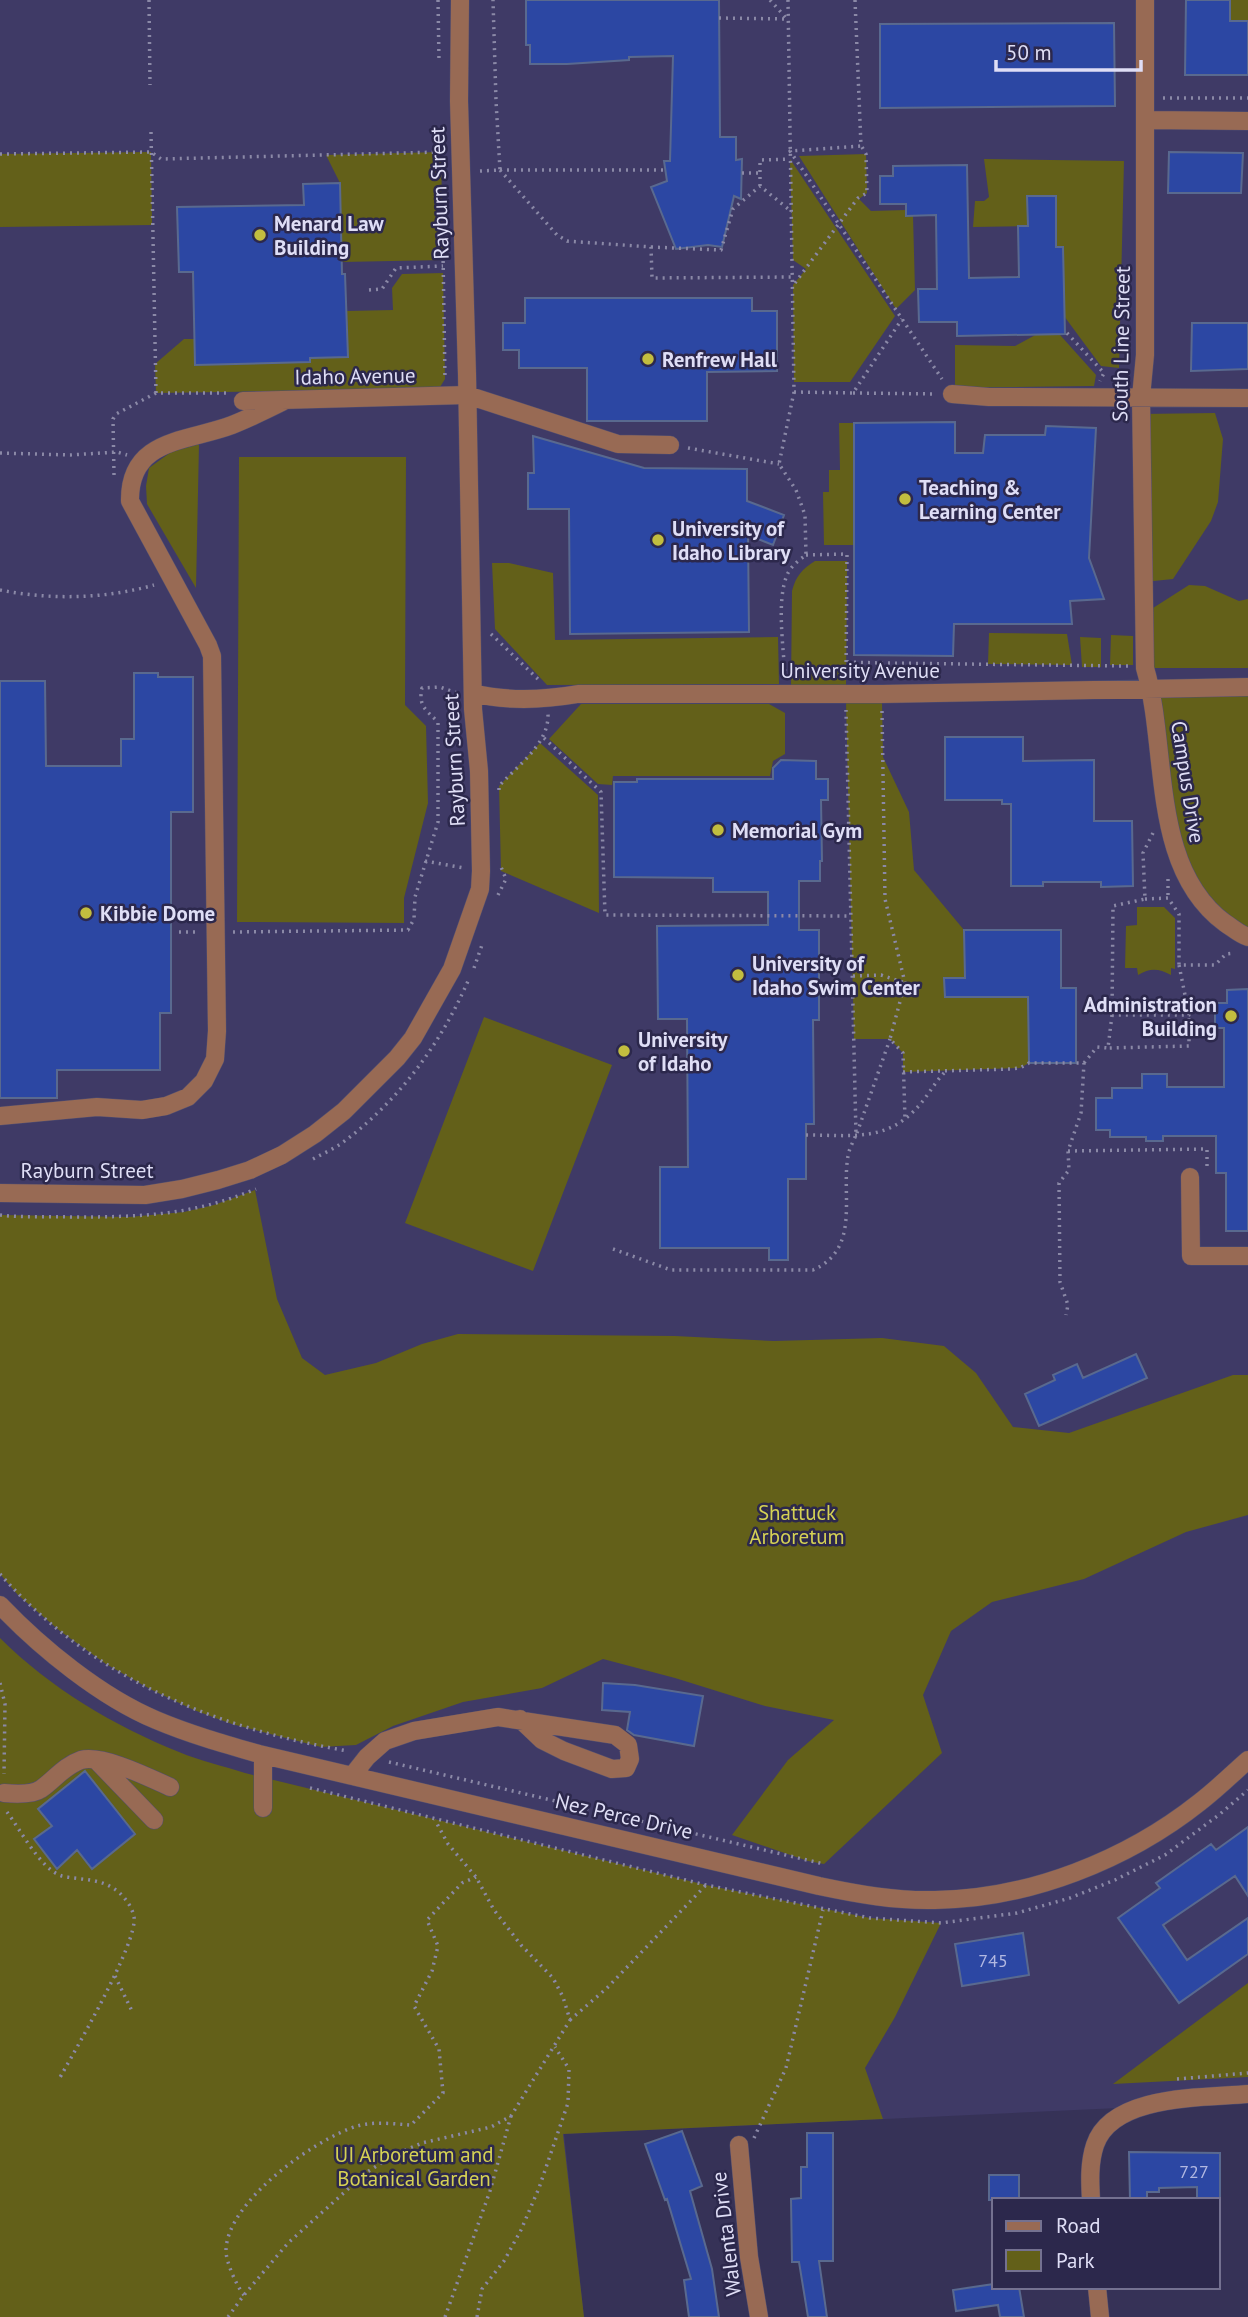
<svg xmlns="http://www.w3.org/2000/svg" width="1248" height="2317" font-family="'PT Sans',sans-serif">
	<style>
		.built { fill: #3f3a66 }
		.green { fill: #636019 }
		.building { fill: #2c47a3; stroke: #59698f; stroke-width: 2 }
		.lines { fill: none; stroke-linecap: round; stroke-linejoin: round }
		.minor-casing { stroke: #514e70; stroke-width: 19 }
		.path { stroke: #8b89a7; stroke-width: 3.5; stroke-dasharray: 2 5; stroke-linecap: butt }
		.minor { stroke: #986a54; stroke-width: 18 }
		.poi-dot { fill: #c2bd3f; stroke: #2c284c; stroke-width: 2.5 }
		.labels { text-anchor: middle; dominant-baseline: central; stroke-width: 5; stroke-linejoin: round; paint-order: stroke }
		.number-label { font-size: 18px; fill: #b2b8e1 }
		.street-label { font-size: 21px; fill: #dfdef6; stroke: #2c284c }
		.poi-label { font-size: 21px; font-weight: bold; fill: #dfdef6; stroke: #2c284c; text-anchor: start }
		.park-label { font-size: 21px; fill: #d5d154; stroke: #2c284c }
	</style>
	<rect width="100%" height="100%" fill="#363257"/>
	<!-- built -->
	<path class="built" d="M0 0H1248V2102L564 2134 584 2317H0Z"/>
	<!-- green -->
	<path class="green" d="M1230 0H1248V21H1230Z
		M151 152 152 225 0 227V154Z
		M441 152 443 260 342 262 340 183 326 155Z
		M866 154 867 193 859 199 871 211 906 210V216H913L915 290 896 309 799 156Z
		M790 159 895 316 850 382H794L793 285 806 269 793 260Z
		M984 159 1124 161 1119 368 1101 366 1064 316 1063 248 1056 247V196H1028V226L973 227 975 201H984L989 197Z
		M443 273 445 379 440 387 430 389 156 393 155 364 184 339H195L196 365 310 362V349H334L335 357H348L347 311 393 310 392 288 402 274Z
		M1052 326 1096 375 1094 386 955 388V345L1015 346Z
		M1215 413 1223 439 1218 502 1211 521 1173 579 1144 582 1141 414Z
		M839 423H854L855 545H824L823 492H829V470H840Z
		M199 444 196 588 147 504 146 486 149 468 171 452Z
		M239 457H406L405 705 426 726 428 803 404 898V923L237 922Z
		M815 561H847L846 687 791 686 792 591C796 576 802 569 815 561Z
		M492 563H509L553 573 555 640 778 637 779 684 547 685 495 629Z
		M1189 585 1205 586 1239 601 1248 599V668H1145L1144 638 1153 608Z
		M989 633 1067 634 1072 665 988 664Z
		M1111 635 1133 636V665H1110Z
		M1080 637 1101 638V667H1082Z
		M1248 687V937L1241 935 1179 863 1151 688Z
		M846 702H882L883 757 909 812 914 870 964 930 965 978H945V997H1000L1028 992 1029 1063 1020 1068 903 1072V1053L890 1039H854Z
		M581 704H769L785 713V754L773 761 770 776H613L612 785 598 784 549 739Z
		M540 743 598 795 599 913 501 871 499 786Z
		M1137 907H1164L1175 918V969L1171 968V975C1158 968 1150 968 1138 975L1137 968H1125L1126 926 1137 925Z
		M484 1017 612 1065 533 1271 405 1223Z
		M255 1190 277 1299 302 1358 325 1375 376 1363 422 1344 458 1334 675 1336 774 1341 882 1338 944 1346 976 1373 1013 1427 1069 1433 1233 1375H1248V1515L1186 1532 1084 1579 992 1602 951 1631 923 1695 942 1753 824 1864 808 1861 732 1835 788 1760 834 1720 765 1706 675 1678 603 1659 542 1688 463 1702 393 1726 356 1745 321 1747 232 1724 194 1710 150 1689 106 1664 60 1631 18 1595 0 1574V1215L129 1217 184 1212 214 1205Z
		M0 1638C50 1688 114 1726 179 1752 200 1761 224 1766 245 1773L706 1885 870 1918 941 1923 895 2017 865 2068 883 2119 563 2134 584 2317H0Z
		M1248 1983V2077L1113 2084Z"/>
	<!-- building -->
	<path class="building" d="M526 0H719L720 137H736V160L742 159 741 199 734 196 722 247 708 245 676 249 651 187 667 181 664 161H670L673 56 629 57V60L567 64H530V45H526Z
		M1186 0H1230V21H1248V75H1185Z
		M1114 23 1115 106 880 108V24Z
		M1169 152 1243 153 1241 193H1168Z
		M967 165 969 278 1019 277 1018 226H1028L1027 196H1056V247H1063L1065 334 957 336V322H919L918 289H937L936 215 906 216V204H880V176H893V166Z
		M340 183 342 274H345L348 357 310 358V362L195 365 193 272H179L177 207 304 205 303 184Z
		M525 298H752V311H777V371L707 372V421H587V368H519V350H503V323H525Z
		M1192 323H1248V369L1191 371Z
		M955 422V453H983L985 435H1045L1046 426 1096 428 1089 558 1104 599 1070 601 1072 624H954L953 656 854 655V423Z
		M533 436 644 468 747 469V501L784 515 773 545 748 535 749 632 570 634 569 509H528V473H534Z
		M134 673H158V677H193V812H171V1013H160V1070H57V1098H0V681H45L46 766H121V739H134Z
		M945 737H1023V761L1094 760V821H1132L1133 886 1101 887V882H1043V886H1011V804H1002V800H945Z
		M781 760 816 761V779H828V800H821L822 861H820V881H799V930H819V1020H813L814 1124H806V1179H788V1260H769V1248H660V1167H688L687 1019H658L657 926 768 925V892H713V878L614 877V782H637V779H773V768Z
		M964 930H1061V988H1076V1063H1029L1028 997H945L944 978H965Z
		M1248 989V1231H1226V1173H1216V1136H1163V1141H1146V1137H1110V1130H1096V1098H1112V1088H1142V1074H1167V1087H1224V1028H1215V1003H1227V990Z
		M1136 1354 1147 1378 1039 1426 1025 1394 1055 1380 1053 1375 1077 1364 1083 1378Z
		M603 1683 635 1685 703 1696 694 1746 634 1735 627 1730 630 1712 602 1710Z
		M85 1771 135 1834 92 1869 77 1850 57 1869 34 1839 52 1826 38 1809Z
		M1248 1827V1896L1235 1876 1163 1925 1187 1960 1248 1918V1954L1179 2003 1118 1918 1160 1888 1156 1883 1211 1844 1216 1850Z
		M1023 1933 1029 1975 962 1986 955 1944Z
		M682 2131 702 2186 690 2191 712 2269 719 2317H689L684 2280 691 2279 667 2199 665 2200 645 2144Z
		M807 2133H833V2261H819L827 2317H808L799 2262H792L791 2199 801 2198V2167H807Z
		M1129 2152 1220 2153V2200H1197V2187L1159 2188V2192H1147V2200H1130Z
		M989 2175H1019V2200H989Z
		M994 2284V2287H1019L1024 2317H1000L998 2305 956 2311 953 2290Z"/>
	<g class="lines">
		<!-- minor casing -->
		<g class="minor-casing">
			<path id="minor" d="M1145 0V355L1141 397 1145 668C1169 749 1149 867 1225 923 1233 928 1239 934 1248 937
				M1146 120 1248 121
				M952 394 989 397 1248 398
				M243 401 467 395 618 444 670 445
				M473 693C508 702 543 700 578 694H882L1248 687
				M0 1116 97 1107 142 1110 166 1106 188 1097 204 1081 215 1059 217 1031 212 656 208 645 130 501C129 438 187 442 232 425 250 418 268 409 286 400
				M1190 1177 1191 1256H1248
				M0 1193 145 1195 182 1189 218 1180 250 1170 282 1155 315 1134 344 1111 397 1058 413 1038 452 969 480 889 481 871 479 771 473 709 467 374 459 101 460 0
				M0 1605C41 1648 101 1697 156 1720 189 1734 224 1744 259 1754L819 1886C857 1894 895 1901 935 1900 1029 1899 1127 1860 1200 1802 1217 1789 1232 1774 1248 1760
				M98 1762 154 1820
				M352 1776 367 1757 385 1741 414 1731 498 1717 615 1735 628 1745 630 1759 626 1768 612 1769 564 1751 542 1740 520 1719
				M4 1793C15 1794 32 1795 41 1789 55 1779 64 1766 81 1760 102 1754 150 1778 170 1787
				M263 1808V1755
				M739 2145 749 2257 759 2317
				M1091 2200C1090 2182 1089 2163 1095 2145 1112 2094 1204 2098 1248 2094
				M1097 2287 1100 2317"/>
		</g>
		<!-- path -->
		<path class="path" d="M149 0 150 85
			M438 0 439 61
			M770 0 787 19
			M855 0 861 146 790 151 942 379
			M719 18 787 19
			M1163 98H1248
			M151 132 156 393
			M0 154 151 152 161 159 441 152
			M500 170 557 235 567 241 651 247 652 278 793 277
			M500 170H665
			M480 171 500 170 496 101 493 0
			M742 173H760
			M760 186V160L790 159
			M651 247 721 250 733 209 760 186 792 212
			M443 254 445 379
			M795 283 858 198 867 193 866 154 862 147
			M369 290 382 289 396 268 443 266
			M1067 333 1104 373 1100 381
			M794 392 853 393 902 319
			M853 393 936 394
			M688 448 779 464
			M0 453 70 455 117 452 127 455
			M114 475 113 419 116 414 156 393H227
			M806 555 847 554 846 678
			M0 590C50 600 105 599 154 585
			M491 634 541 682
			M847 662 881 663 882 675
			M881 663 1128 666
			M785 678C784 649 776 602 787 575 791 566 799 560 806 555L805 515 796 490 779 464 794 392 788 0
			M882 711 885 899 905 983 890 1039 903 1053 905 1119
			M544 738 601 792 605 915 850 916
			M499 790V786C518 765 549 744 548 714
			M1153 833 1143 853 1145 899 1113 906 1112 1015H1189L1179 965H1215L1226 954 1235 953
			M425 861 464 868
			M1168 879V898
			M498 895 506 879 501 867
			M1145 899 1168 898 1179 914V965
			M179 932H198
			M233 932 408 930 414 919 415 897 438 822V722C426 710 418 706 422 688L440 687 457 693
			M474 968 483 942
			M853 976 881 975 905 983
			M1112 1015 1108 1048 1189 1046V1015
			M1084 1063 1097 1047 1108 1048
			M903 1072 1011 1069 1020 1068 1029 1063H1084L1081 1113 1068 1151 1069 1170 1059 1183 1060 1282 1068 1305 1066 1315
			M857 1133 890 1039
			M806 1135C853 1135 889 1143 922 1102 930 1092 936 1081 945 1072
			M1068 1151 1207 1149V1169
			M313 1159C324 1153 336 1148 346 1140 400 1099 441 1043 468 981
			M0 1215C23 1218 47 1216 70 1217 140 1217 191 1216 256 1189
			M613 1249 671 1270H813C861 1249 841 1196 848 1156 849 1149 853 1142 856 1135L846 710
			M0 1574C92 1678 214 1728 348 1751
			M0 1683 5 1704 4 1774
			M389 1762 824 1864
			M310 1788 706 1885 870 1918 941 1923 1017 1913 1070 1898 1115 1880 1165 1855 1220 1814 1248 1790
			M7 1812C20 1829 41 1870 62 1876 79 1880 97 1878 113 1888 123 1894 132 1906 134 1917 138 1943 73 2054 58 2081
			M115 1976 132 2011
			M570 2020 607 1988 706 1885
			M1177 2079 1248 2073
			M754 2138 786 2068 823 1910
			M244 2295C237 2287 226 2262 226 2251 226 2202 315 2139 357 2126 375 2121 394 2124 411 2125L443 2093 439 2049 414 2006 432 1971 438 1946 427 1920 462 1883 476 1877
			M228 2317 244 2295 288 2243 367 2172 396 2154 422 2143 491 2127 511 2116 570 2020 563 1997 553 1978 521 1945 494 1910 476 1877 448 1844 435 1820
			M445 2317 490 2191 511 2116
			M477 2317 482 2289 504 2261 521 2230 539 2188 568 2103 569 2069 555 2047"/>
		<!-- minor -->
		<use href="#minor" class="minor"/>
	</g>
	<!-- markers -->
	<g class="poi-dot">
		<circle cx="260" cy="235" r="7"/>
		<circle cx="648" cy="359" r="7"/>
		<circle cx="905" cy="499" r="7"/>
		<circle cx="658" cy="540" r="7"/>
		<circle cx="718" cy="830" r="7"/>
		<circle cx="86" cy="913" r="7"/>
		<circle cx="738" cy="975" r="7"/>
		<circle cx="1231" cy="1016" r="7"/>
		<circle cx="624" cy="1051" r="7"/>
	</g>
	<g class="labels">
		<!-- number labels -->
		<g class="number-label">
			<text x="993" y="1960">745</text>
			<text x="1194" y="2171">727</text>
		</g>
		<!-- street labels -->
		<g class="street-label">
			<text transform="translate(439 193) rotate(-92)">Rayburn Street</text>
			<text transform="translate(1121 344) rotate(-89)">South Line Street</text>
			<text transform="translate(355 376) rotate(-1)">Idaho Avenue</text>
			<text x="860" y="670">University Avenue</text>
			<text transform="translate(454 760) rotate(-93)">Rayburn Street</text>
			<text transform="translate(1188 782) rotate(81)">Campus Drive</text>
			<text x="87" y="1170">Rayburn Street</text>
			<text transform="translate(624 1816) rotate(13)">Nez Perce Drive</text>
			<text transform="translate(726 2234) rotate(-97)">Walenta Drive</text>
		</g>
		<!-- poi labels -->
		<g class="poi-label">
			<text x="274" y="223">Menard Law<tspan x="274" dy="24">Building</tspan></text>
			<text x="662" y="359">Renfrew Hall</text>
			<text x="919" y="487">Teaching &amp;<tspan x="919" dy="24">Learning Center</tspan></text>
			<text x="672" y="528">University of<tspan x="672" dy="24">Idaho Library</tspan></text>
			<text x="732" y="830">Memorial Gym</text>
			<text x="100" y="913">Kibbie Dome</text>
			<text x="752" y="963">University of<tspan x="752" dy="24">Idaho Swim Center</tspan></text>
			<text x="1217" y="1004" text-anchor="end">Administration<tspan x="1217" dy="24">Building</tspan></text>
			<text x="638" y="1039">University<tspan x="638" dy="24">of Idaho</tspan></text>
		</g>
		<!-- park labels -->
		<g class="park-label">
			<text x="797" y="1512">Shattuck<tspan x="797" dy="24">Arboretum</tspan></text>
			<text x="414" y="2154">UI Arboretum and<tspan x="414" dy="24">Botanical Garden</tspan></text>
		</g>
	</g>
	<!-- legend -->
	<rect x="992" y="2198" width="228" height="91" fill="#2c284c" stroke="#747190" stroke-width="2"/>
	<rect x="1006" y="2221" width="35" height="10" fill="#986a54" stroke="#747190" stroke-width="2"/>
	<text x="1056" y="2233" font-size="21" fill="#dfdef6">Road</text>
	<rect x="1006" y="2250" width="35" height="21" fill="#636019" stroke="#747190" stroke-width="2"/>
	<text x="1056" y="2268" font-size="21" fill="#dfdef6">Park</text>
	<!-- scale -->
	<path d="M996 60v10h145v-10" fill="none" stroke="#dfdef6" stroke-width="3.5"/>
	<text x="1006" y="60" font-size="21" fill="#dfdef6" stroke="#2c284c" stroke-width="5" paint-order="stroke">50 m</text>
</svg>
